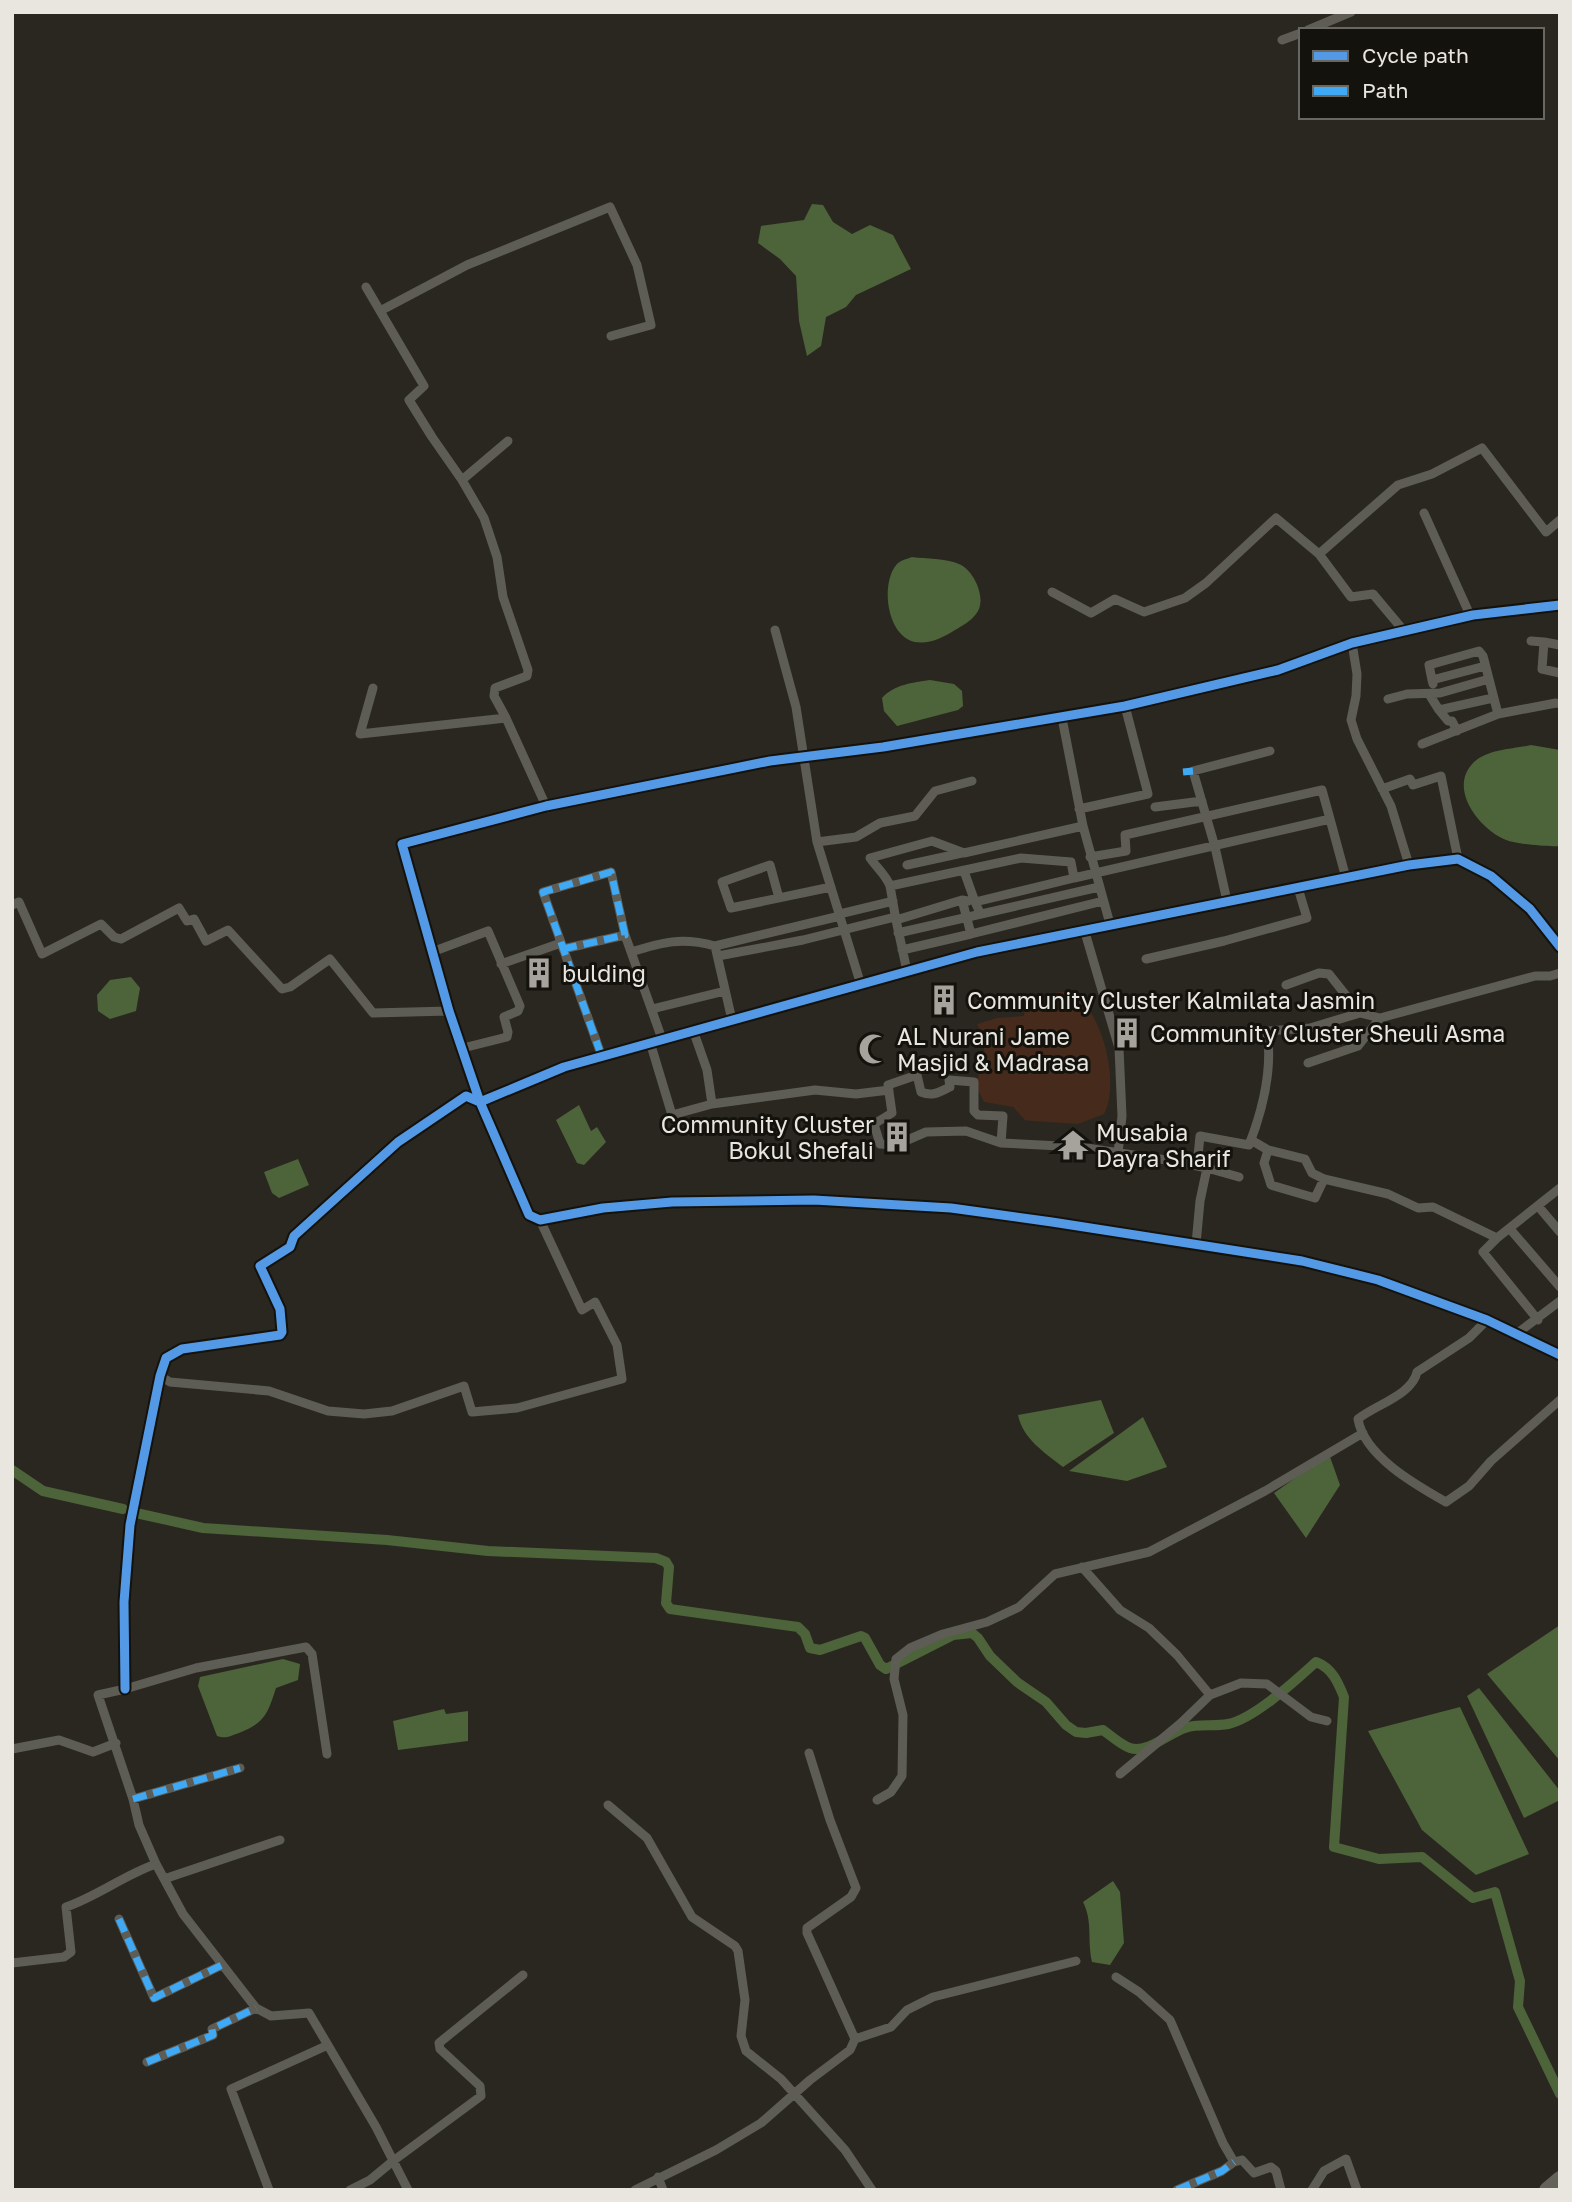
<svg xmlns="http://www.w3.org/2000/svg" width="1572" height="2202" font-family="'Golos Text',sans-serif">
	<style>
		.green { fill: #462a1b }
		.water { fill: #4d6339 }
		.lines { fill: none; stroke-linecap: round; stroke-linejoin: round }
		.canal { stroke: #4d6339; stroke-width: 10 }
		.street { stroke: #5d5d55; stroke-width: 9 }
		.highway { stroke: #646359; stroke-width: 16 }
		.quiet { stroke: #3fa9f5; stroke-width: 7; stroke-dasharray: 14 7; stroke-linecap: butt }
		.cycleway-casing { stroke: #14120d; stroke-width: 13 }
		.cycleway { stroke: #5399e6; stroke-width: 9 }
		.labels { text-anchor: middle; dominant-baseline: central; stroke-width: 6; stroke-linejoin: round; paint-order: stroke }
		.poi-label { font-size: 23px; fill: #e8e6de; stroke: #14120d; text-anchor: start }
	</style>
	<rect width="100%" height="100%" fill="#2a2720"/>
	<!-- green -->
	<path class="green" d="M1068 991C1074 995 1081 999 1085 1004 1105 1028 1119 1085 1104 1114L1078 1124 1032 1121 1025 1120 1013 1107 984 1102 976 1086 980 1068 984 1066C985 1050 984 1038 977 1024L997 1018 1024 1016 1025 1005 1046 994Z"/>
	<!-- water -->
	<path class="water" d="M812 204 823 205 833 222 852 234 870 225 893 235 911 269 856 295 846 307 826 317 821 346 807 356 799 321 796 276 780 259 758 243 761 226 804 220Z
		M912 557C927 559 945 558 959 564 974 570 988 600 976 614 971 621 962 626 955 630 943 638 924 647 909 640 886 629 881 582 897 564 901 560 907 559 912 557Z
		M930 680 954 684 962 691 963 706 958 710 897 726 884 711 882 698C895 684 912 683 930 680Z
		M1531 745 1560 750V846C1547 847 1517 844 1506 840 1479 829 1447 788 1474 762 1488 749 1514 749 1531 745Z
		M131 977 140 988 136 1011 110 1019 98 1011 97 995 110 980Z
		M579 1105 591 1131 597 1127 606 1142 584 1165 577 1163 556 1120Z
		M298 1159 309 1185 279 1198 272 1193 264 1172Z
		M1101 1400 1114 1433 1063 1467C1044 1452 1023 1439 1018 1415Z
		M1143 1417 1167 1467 1127 1481 1069 1471Z
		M1329 1454 1340 1485 1306 1538 1274 1493Z
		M1560 1625V1761L1487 1674Z
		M283 1659 300 1664 298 1680 276 1688C268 1713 265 1723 239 1733 230 1736 226 1739 217 1736L198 1686 200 1677Z
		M1479 1688 1560 1791V1800L1524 1818 1467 1696Z
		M1460 1707 1529 1854 1476 1875 1422 1830 1368 1731Z
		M444 1709 446 1714 468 1711V1741L398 1750 393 1721Z
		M1113 1881 1120 1892 1124 1943 1110 1965 1092 1962C1087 1939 1093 1922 1083 1902Z"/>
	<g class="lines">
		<!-- canal -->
		<path class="canal" d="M12 1470 43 1491 123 1509
			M136 1513 203 1528 387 1540 488 1551 656 1558 666 1562 669 1567 666 1603 670 1609 798 1627 805 1634 810 1648 820 1650 861 1636 865 1638 880 1665 886 1669 953 1635 972 1633 978 1638 990 1656 1017 1682 1046 1702 1066 1725 1076 1732 1086 1733 1103 1730C1111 1736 1121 1745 1130 1748 1147 1754 1169 1733 1185 1728 1198 1723 1214 1727 1228 1724 1254 1719 1296 1680 1316 1662 1332 1668 1338 1682 1344 1697L1334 1847 1379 1859 1422 1857 1473 1898 1495 1892 1520 1981 1518 2007 1560 2094"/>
		<!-- street -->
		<path class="street" d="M1308 30 1351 12
			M1282 40 1301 33
			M366 287 424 386 409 400 432 437 462 480 484 518 497 557 503 597 528 670 527 676 495 688 494 696 506 718 546 806
			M380 311 467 265 610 207 637 265 651 325 611 336
			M462 480 508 441
			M1424 513 1470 615
			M1319 554 1351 597 1373 594 1404 631
			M1052 592 1091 613 1115 599 1144 612 1185 598 1206 583 1276 518 1319 554 1398 485 1432 474 1482 448 1546 532 1560 520
			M1560 605 1473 615 1352 643 1278 670 1125 706 883 747 770 761 546 806 402 844 449 1011 480 1102 564 1067 977 952 1409 865 1458 859 1491 876 1530 909 1560 947
			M775 630 796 707 817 842 861 985
			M1531 641 1544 642
			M1352 643 1357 674 1356 696 1351 720 1357 739 1391 806 1409 865
			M1560 645 1544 642 1542 669 1560 673
			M1432 680 1429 665 1479 651 1483 656 1498 714
			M1433 684 1432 680 1485 666
			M373 688 360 734 506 718
			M1429 694 1439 710 1493 698
			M1388 699 1407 694 1440 693 1489 679
			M1439 710 1448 721H1452L1457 731
			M1062 718 1083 826 1110 924
			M1422 744 1498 714 1556 703 1560 704
			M1382 789 1410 779 1413 785 1441 776 1458 859
			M1155 807 1202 801
			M1079 809 1148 794 1125 706
			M817 842 856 837 880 823 915 816 935 791 972 781
			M1090 857 1126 851 1125 835 1322 790 1330 819
			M907 865 962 853
			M964 871 975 902
			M1074 878 1330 819 1346 878
			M890 886C886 875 877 868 870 858L932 841 964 853 1083 826
			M779 898 770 865 722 882 731 908 831 887
			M962 900 971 934 1103 901
			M1227 901 1215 847 1193 771 1270 751
			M12 905 19 902 42 954 101 924 114 937 121 939 179 908 187 921 194 919 206 941 228 930 282 989 290 987 330 959 373 1013 449 1011
			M839 914 893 901
			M896 920 890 886 1021 858 1071 862 1074 878 975 902 980 913
			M1084 929 1119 1048 1122 1116 1118 1153
			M898 933 1099 887
			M625 935 662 1039
			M563 949 625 935 611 872 543 892 602 1057
			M902 950 971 934
			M432 952 488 931 520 1006 518 1011 504 1017 508 1032 507 1037 463 1048
			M631 952C663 942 682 937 715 946
			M718 956 803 940 895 917
			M1146 959 1224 941 1307 918 1298 888
			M501 964 561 943
			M907 971 896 920 962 900 968 901
			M1286 985 1319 973 1329 974 1360 1013
			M652 1009 725 991
			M732 1020 715 946 840 916
			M693 1030 707 1070 712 1104
			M650 1042 672 1115 712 1104 815 1090 856 1094 889 1090
			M1308 1063 1358 1046 1380 1018
			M1251 1140 1268 1150 1264 1163 1271 1185 1315 1198 1324 1179
			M1001 1143 1003 1116 978 1115 974 1111V1082L949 1080 950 1087C939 1092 933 1097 921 1092L917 1075 888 1085 892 1113 874 1124 880 1144 896 1145 926 1132 966 1131 1001 1143 1080 1147 1173 1161 1207 1168 1200 1201 1196 1244
			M1268 1150 1305 1159 1312 1173 1324 1179 1388 1194 1418 1208 1433 1207 1497 1238 1560 1188
			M1197 1166 1200 1136 1249 1145C1263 1109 1273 1070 1267 1031L1310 1028 1360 1013 1380 1018 1535 976H1550L1560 973
			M1207 1168 1239 1177
			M1538 1206 1560 1232
			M1510 1229 1560 1287
			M1497 1238 1483 1252 1538 1320
			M1487 1320 1469 1338 1417 1372C1412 1395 1375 1405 1358 1419 1364 1456 1416 1485 1446 1502L1469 1486 1491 1461 1560 1400
			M1515 1335 1560 1301
			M160 1376 170 1382 269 1391 328 1411 364 1414 392 1411 464 1386 472 1412 517 1408 622 1379 617 1345 595 1302 582 1310 540 1220
			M1082 1567 1120 1610 1149 1628 1177 1655 1210 1695
			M125 1689 124 1602 130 1525 160 1376 166 1358 182 1349 280 1335 282 1332 280 1309 260 1266 290 1247 294 1236 398 1142 466 1096 480 1102 529 1215 540 1220 603 1208 672 1202 814 1200 951 1208 1052 1222 1302 1261 1378 1280 1487 1320 1560 1355
			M12 1749 59 1740 93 1752 116 1743
			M327 1754 312 1654 306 1647 196 1668 125 1689 98 1695 133 1799 139 1825 156 1864 183 1914 256 2008 271 2016 309 2013 376 2127 408 2190
			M1120 1774 1181 1723 1210 1695 1241 1683 1267 1684 1311 1717 1327 1721
			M133 1799 240 1768
			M877 1800 891 1792 902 1776 903 1715 894 1679 896 1659 910 1648 943 1634 987 1622 1019 1607 1055 1574 1149 1552 1265 1491 1363 1433
			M608 1805 647 1838 692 1917 735 1946 738 1951 745 2000 741 2036 746 2051 781 2079 845 2150 872 2190
			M164 1879 280 1840
			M119 1919 154 1998 222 1965
			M12 1963 64 1957 71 1952 66 1907C98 1896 124 1875 156 1864
			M1116 1977 1139 1992 1170 2020 1223 2143 1234 2162 1242 2160 1254 2173 1271 2167 1276 2171 1281 2190
			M855 2039 891 2027 907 2010 933 1997 1076 1961
			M147 2062 213 2035 212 2029 256 2008
			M658 2177 663 2190
			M269 2190 231 2089 328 2045
			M350 2190 370 2180 393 2161 481 2096 480 2086 440 2049 439 2043 523 1975
			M635 2190 716 2150 761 2123 810 2080 850 2050 855 2039 807 1933V1928L851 1897 856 1888 830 1820 809 1753
			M1177 2190 1222 2171 1234 2162
			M1312 2190 1324 2171 1346 2159 1357 2190"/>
		<!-- highway -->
		<path class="highway" d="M1547 2190 1560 2179"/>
		<!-- quiet -->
		<path class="quiet" d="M1183 772 1193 771
			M563 949 625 935 611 872 543 892 602 1057
			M133 1799 240 1768
			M119 1919 154 1998 222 1965
			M147 2062 213 2035 212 2029 256 2008
			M1177 2190 1222 2171 1234 2162"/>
		<!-- cycleway casing -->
		<g class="cycleway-casing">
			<path id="cycleway" d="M1560 605 1473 615 1352 643 1278 670 1125 706 883 747 770 761 546 806 402 844 449 1011 480 1102 564 1067 977 952 1409 865 1458 859 1491 876 1530 909 1560 947
				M125 1689 124 1602 130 1525 160 1376 166 1358 182 1349 280 1335 282 1332 280 1309 260 1266 290 1247 294 1236 398 1142 466 1096 480 1102 529 1215 540 1220 603 1208 672 1202 814 1200 951 1208 1052 1222 1302 1261 1378 1280 1487 1320 1560 1355"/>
		</g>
		<!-- cycleway -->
		<use href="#cycleway" class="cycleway"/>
	</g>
	<!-- icons -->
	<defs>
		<g id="building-bare" transform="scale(2.415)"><path d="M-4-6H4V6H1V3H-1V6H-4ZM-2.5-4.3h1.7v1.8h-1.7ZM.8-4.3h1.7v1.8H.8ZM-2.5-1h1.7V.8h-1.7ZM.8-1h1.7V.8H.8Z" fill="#a6a39c" stroke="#14120d" stroke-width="2.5" paint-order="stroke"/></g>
		<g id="mosque-bare" transform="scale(2.415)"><path d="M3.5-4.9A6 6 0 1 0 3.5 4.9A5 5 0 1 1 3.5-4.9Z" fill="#a6a39c" stroke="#14120d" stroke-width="2.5" paint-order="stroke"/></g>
		<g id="temple-bare" transform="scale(2.415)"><path d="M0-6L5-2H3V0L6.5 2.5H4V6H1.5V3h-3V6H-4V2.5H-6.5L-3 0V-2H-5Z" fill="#a6a39c" stroke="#14120d" stroke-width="2.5" paint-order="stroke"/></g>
	</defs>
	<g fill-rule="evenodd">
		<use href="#building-bare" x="539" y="973"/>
		<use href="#building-bare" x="944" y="1000"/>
		<use href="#building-bare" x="1127" y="1033"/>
		<use href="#mosque-bare" x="874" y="1049"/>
		<use href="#building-bare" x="897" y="1137"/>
		<use href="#temple-bare" x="1073" y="1145"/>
	</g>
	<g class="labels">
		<!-- poi labels -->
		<g class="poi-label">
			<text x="562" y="973">bulding</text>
			<text x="967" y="1000">Community Cluster Kalmilata Jasmin</text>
			<text x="1150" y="1033">Community Cluster Sheuli Asma</text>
			<text x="897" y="1036">AL Nurani Jame<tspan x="897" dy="26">Masjid &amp; Madrasa</tspan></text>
			<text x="874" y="1124" text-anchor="end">Community Cluster<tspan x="874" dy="26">Bokul Shefali</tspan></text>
			<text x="1096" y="1132">Musabia<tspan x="1096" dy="26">Dayra Sharif</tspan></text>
		</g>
	</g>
	<!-- border -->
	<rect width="1572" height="2202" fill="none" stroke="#e8e6de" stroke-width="28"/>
	<!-- legend -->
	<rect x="1299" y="28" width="245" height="91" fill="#14120d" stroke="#696761" stroke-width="2"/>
	<rect x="1313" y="51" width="35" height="10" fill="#5399e6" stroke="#696761" stroke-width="2"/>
	<text x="1362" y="63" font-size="21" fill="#e8e6de">Cycle path</text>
	<rect x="1313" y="86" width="35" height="10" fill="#3fa9f5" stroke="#696761" stroke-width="2"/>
	<text x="1362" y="98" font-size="21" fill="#e8e6de">Path</text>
</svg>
